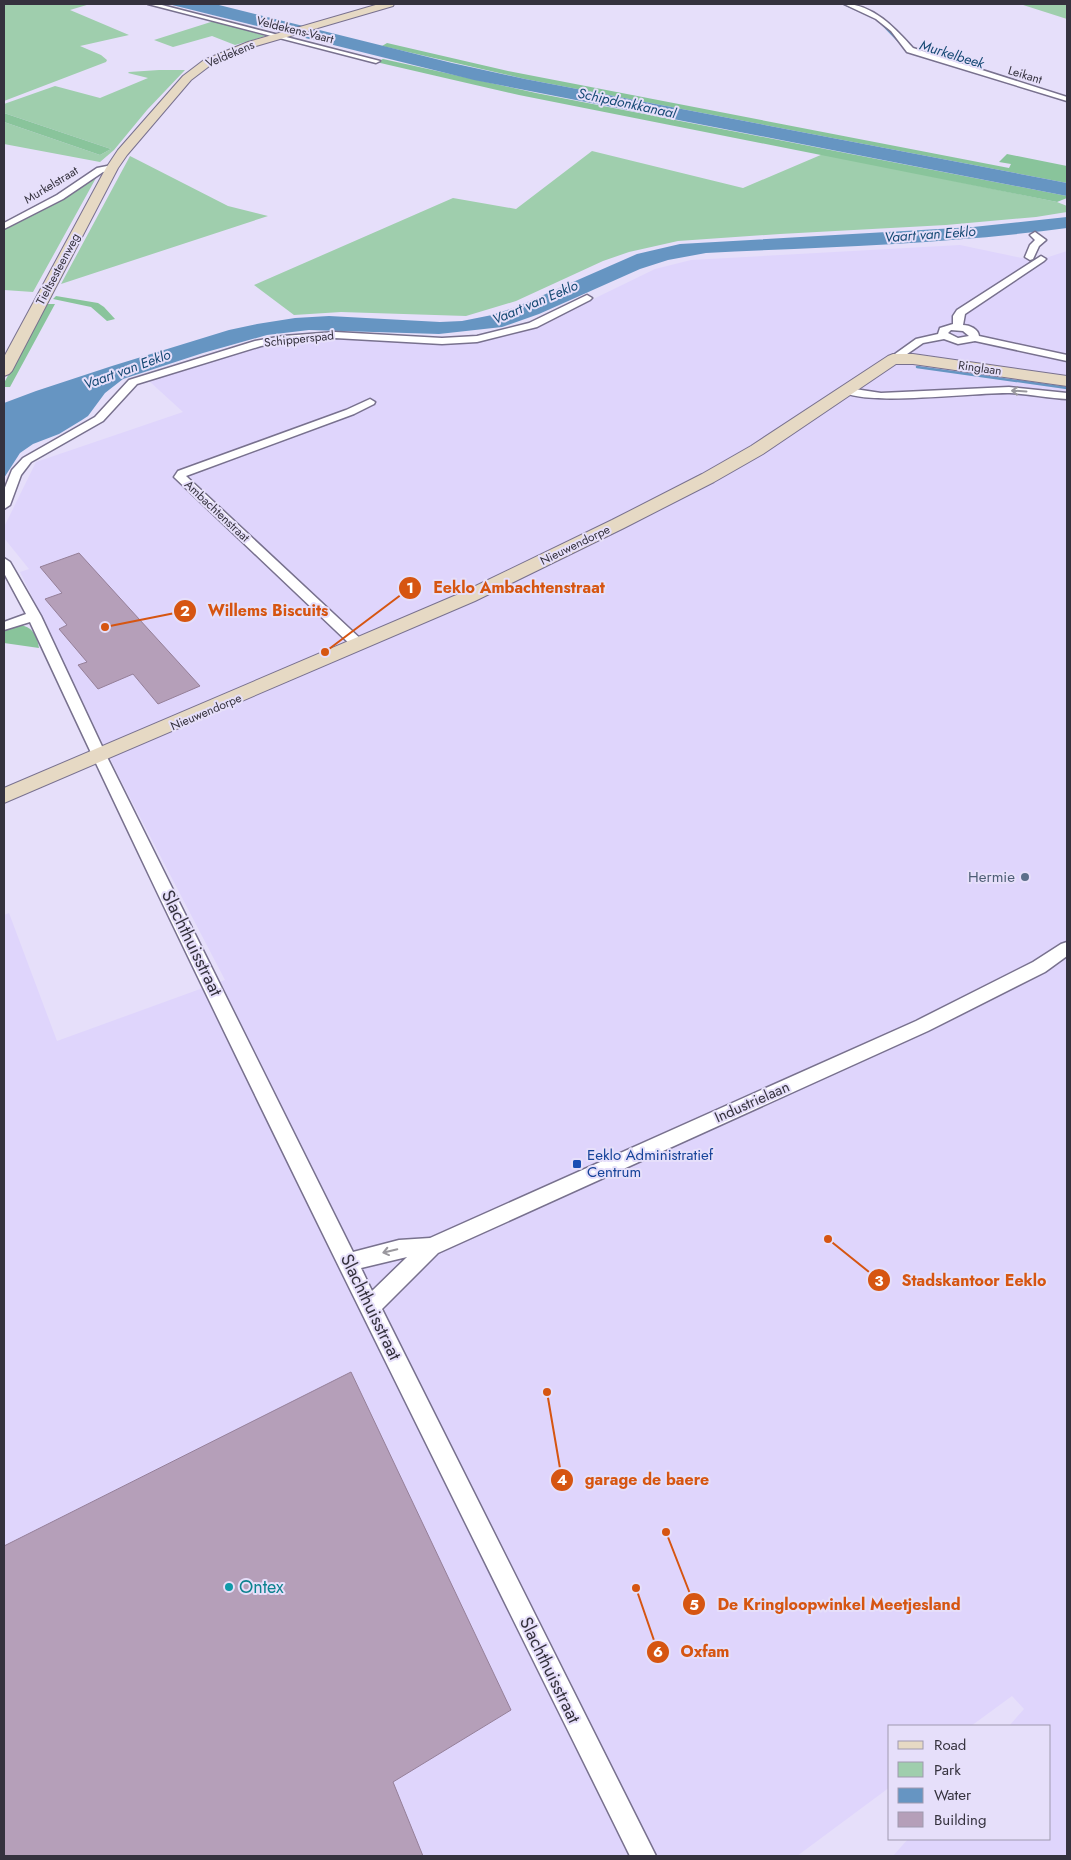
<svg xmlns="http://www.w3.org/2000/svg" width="1071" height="1860" font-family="Jost,sans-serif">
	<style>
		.built { fill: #dfd5fc }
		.green { fill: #9fcead }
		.forest { fill: #89c49b }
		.water { fill: #6695c2 }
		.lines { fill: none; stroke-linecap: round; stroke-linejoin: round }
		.stream-far1 { stroke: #6695c2; stroke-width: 2 }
		.stream { stroke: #6695c2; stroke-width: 2.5 }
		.building { fill: #b59fb9; stroke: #957f98 }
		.street-casing { stroke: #78718e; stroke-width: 3 }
		.secondary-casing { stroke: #78718e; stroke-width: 2 }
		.street { fill: #fff; fill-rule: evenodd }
		.secondary { fill: #e6d9c4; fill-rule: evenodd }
		.oneway { stroke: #9a989e }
		.service-dot { fill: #5c6f8a; stroke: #e6dffa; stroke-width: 2 }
		.transit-dot { fill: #1a4fb4; stroke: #e6dffa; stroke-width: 2 }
		.culture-dot { fill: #0f9aa8; stroke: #e6dffa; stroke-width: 2 }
		.labels { text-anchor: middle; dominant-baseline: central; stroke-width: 4; stroke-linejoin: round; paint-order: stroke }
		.far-street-label { font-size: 12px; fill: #35323e; stroke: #e6dffa }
		.far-water-label { font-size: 14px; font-style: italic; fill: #154974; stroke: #e6dffa }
		.service-label { font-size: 15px; fill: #4e5e75; stroke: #e6dffa; text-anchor: end }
		.street-label { font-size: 15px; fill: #35323e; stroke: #e6dffa }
		.transit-label { font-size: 15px; fill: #164399; stroke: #e6dffa; text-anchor: start }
		.near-street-label { font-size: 18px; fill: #35323e; stroke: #e6dffa }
		.near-culture-label { font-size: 18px; fill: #0d838f; stroke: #e6dffa; text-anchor: start }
		.leader { fill: none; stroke: #d65511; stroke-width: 2 }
		.callout-dot { fill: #d65511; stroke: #e6dffa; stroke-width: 2 }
		.mark-label { font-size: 15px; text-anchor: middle; font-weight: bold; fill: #fff }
		.callout-label { font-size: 16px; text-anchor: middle; font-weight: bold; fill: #d65511; stroke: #e6dffa; stroke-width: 4; stroke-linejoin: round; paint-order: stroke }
	</style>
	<rect width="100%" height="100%" fill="#e6dffa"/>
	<!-- built -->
	<path class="built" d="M960 245 1036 261 1067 251V1856H893L908 1839H1050V1726H1009L1024 1709 1012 1696 971 1726H890V1787L797 1856H4V915L9 913 57 1041 225 980 117 773 20 572 29 569 4 538V527L36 462 183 412 148 380 256 346 277 342 317 338 484 340 512 335 542 324 655 269 691 260Z"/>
	<!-- green -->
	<path class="green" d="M4 4H90L70 10 129 35 80 46 101 55 107 60 106 62 4 101Z
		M1020 4H1067V19Z
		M214 21 266 36 235 45 212 36 173 47 154 40Z
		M159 70H185L147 110 114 150 100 162 4 144V122L100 155 111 149 4 113V104L55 86 100 98 148 78 128 73 129 72Z
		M592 151 743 188 823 154 1057 202 1067 206V212L1036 217 946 225 780 234 678 241 629 252 603 261 516 301 466 316 341 312 294 315 254 285 453 198 516 209Z
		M130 156 228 206 268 216 61 284Z
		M93 178H96L33 292 4 290V229L62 199Z"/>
	<!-- forest -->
	<path class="forest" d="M387 43 508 71 1009 168 1011 164 999 162 1007 154 1067 166V183L525 79 382 46Z
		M383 59 536 93 1067 196V198L1057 202 519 95 376 62Z
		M4 113 111 149 100 155 4 122Z
		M56 296 98 303 104 307 115 319 107 321 91 307 53 299Z
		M46 304H55L10 387H4V383Z
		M19 625C32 626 37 635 39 648L4 643V629Z"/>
	<!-- water -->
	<path class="water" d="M168 4H215L452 63 525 79 1067 183V196L474 80Z
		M1067 217V228C948 244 826 247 706 253L668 260 640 269 539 314 502 327 439 334 309 330 267 335 203 353 123 379 105 393 88 416 82 420 59 434 33 444 20 453 4 478V403L36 391 112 366 229 330 257 324 295 318 329 316 440 322 462 321 492 315 516 307 637 254 680 244 973 227Z"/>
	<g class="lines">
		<!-- stream-far1 -->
		<path class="stream-far1" d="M844 4 866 14
			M881 23 908 51"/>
		<!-- stream -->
		<path class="stream" d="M917 367 1067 388"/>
	</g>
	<!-- building -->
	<path class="building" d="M79 553 200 686 158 704 133 674 98 689 78 665 87 662 59 629 67 625 45 599 62 593 40 567Z
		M351 1372 511 1710 393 1782 423 1856H4V1546Z"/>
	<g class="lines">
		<!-- street casing -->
		<g class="street-casing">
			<path id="street" d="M148 4H158L380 61 376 63Z
				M844 4C873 4 895 28 913 48L1067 97V101L907 52 891 31 876 19Z
				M112 165 115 166V170L103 172 63 199 4 229V223L57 195 97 168Z
				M1035 232 1046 240 1039 246 1033 259 1030 260 1025 257 1030 245 1035 240 1030 235Z
				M1041 256 1046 259 1044 261 965 314 963 325C970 325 978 329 979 336L1067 355V361L975 341 958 344 944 339 923 343 897 361H889L888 359 916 339 938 334 940 328 953 324V316L957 310ZM951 330 963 331 969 336 958 338 948 333Z
				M587 295 592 298 590 300 537 327 477 342 442 344 335 338 283 342 261 346 137 384 103 421 31 462 21 475 10 505 4 509V490L12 470 23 458 95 417 129 380 255 341 283 336 335 332 442 338 477 336 529 323Z
				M1009 387 1067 393V399C1048 398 1029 394 1010 393 980 392 860 407 843 391L848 388 881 393Z
				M370 399 375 402 374 404 354 414 186 476 364 642 366 645 359 649 354 648 174 477 178 471 346 410Z
				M4 558 10 562 41 616 107 757 353 1252 399 1240 430 1238 916 1021 1033 962 1061 944 1067 942V956L1045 972 928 1031 438 1253 382 1309 656 1856H630C428 1446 222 1037 30 622L4 630V622L26 614 4 573ZM407 1257 372 1291 361 1268Z"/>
		</g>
		<!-- secondary casing -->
		<g class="secondary-casing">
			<path id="secondary" d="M379 4H394L393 6 256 46 212 64 191 80 127 155 118 168 12 371 9 374 4 376V357L106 168 118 150 183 76 204 60 248 42Z
				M893 354H913L1067 376V386L913 364H896L763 454 714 482 624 528 475 601 4 803V788L461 593 612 520 702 474 751 446 888 356Z"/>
		</g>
		<!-- street -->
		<use href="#street" class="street"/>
		<!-- secondary -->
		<use href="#secondary" class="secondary"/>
	</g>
	<!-- one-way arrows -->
	<defs><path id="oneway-shaft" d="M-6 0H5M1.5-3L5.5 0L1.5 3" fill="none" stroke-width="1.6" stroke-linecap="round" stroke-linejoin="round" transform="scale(1.25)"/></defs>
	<g class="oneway">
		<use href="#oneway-shaft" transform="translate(1019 391) rotate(-177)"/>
		<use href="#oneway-shaft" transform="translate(390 1251) rotate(167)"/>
	</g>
	<!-- markers -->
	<circle class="service-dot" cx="1025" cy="877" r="5"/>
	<rect class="transit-dot" x="572" y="1159" width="10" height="10" rx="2.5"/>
	<circle class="culture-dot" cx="229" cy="1587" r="5"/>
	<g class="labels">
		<!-- far-street labels -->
		<g class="far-street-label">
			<text transform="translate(295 30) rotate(14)">Veldekens-Vaart</text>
			<text transform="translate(230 54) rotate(-23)">Veldekens</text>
			<text transform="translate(1025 75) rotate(17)">Leikant</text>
			<text transform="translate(51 185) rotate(-31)">Murkelstraat</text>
			<text transform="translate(58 269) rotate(-62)">Tieltsesteenweg</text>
			<text transform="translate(299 339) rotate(-6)">Schipperspad</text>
			<text transform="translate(980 368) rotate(8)">Ringlaan</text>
			<text transform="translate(217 511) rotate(43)">Ambachtenstraat</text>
			<text transform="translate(575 545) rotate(-26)">Nieuwendorpe</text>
			<text transform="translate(206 712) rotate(-23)">Nieuwendorpe</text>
		</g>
		<!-- far-water labels -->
		<g class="far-water-label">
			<text transform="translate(952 54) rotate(17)">Murkelbeek</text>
			<text transform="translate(627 103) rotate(12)">Schipdonkkanaal</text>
			<text transform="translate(930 234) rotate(-4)">Vaart van Eeklo</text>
			<text transform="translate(535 302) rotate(-23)">Vaart van Eeklo</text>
			<text transform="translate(127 369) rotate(-20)">Vaart van Eeklo</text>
		</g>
		<!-- service labels -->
		<g class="service-label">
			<text x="1015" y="877">Hermie</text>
		</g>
		<!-- street labels -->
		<g class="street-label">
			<text transform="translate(752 1102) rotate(-24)">Industrielaan</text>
		</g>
		<!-- transit labels -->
		<g class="transit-label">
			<text x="587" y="1155">Eeklo Administratief<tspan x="587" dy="17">Centrum</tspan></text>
		</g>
		<!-- near-street labels -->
		<g class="near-street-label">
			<text transform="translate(192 943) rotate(64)">Slachthuisstraat</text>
			<text transform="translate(371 1307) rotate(64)">Slachthuisstraat</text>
			<text transform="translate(550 1670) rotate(64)">Slachthuisstraat</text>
		</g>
		<!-- near-culture labels -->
		<g class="near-culture-label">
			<text x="239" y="1587">Ontex</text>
		</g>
	</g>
	<!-- callouts -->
	<path class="leader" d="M325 652L410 588M105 627L185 611M828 1239L879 1280M547 1392L562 1480M666 1532L694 1604M636 1588L658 1652"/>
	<g class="callout-dot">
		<circle cx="325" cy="652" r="5"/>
		<circle cx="105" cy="627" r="5"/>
		<circle cx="828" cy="1239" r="5"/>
		<circle cx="547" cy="1392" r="5"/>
		<circle cx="666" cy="1532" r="5"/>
		<circle cx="636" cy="1588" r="5"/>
		<circle cx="410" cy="588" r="12"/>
		<circle cx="185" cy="611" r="12"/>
		<circle cx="879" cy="1280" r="12"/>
		<circle cx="562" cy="1480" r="12"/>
		<circle cx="694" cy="1604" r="12"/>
		<circle cx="658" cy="1652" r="12"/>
	</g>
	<g class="mark-label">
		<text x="410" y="593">1</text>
		<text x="185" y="616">2</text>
		<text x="879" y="1286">3</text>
		<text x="562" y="1485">4</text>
		<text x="694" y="1610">5</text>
		<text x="658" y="1657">6</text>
	</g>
	<g class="callout-label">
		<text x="519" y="593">Eeklo Ambachtenstraat</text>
		<text x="268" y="616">Willems Biscuits</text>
		<text x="974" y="1286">Stadskantoor Eeklo</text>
		<text x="647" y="1485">garage de baere</text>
		<text x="839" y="1610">De Kringloopwinkel Meetjesland</text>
		<text x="705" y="1657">Oxfam</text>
	</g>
	<!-- border -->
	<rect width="1071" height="1860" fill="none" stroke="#35323e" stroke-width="10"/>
	<!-- legend -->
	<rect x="888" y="1725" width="162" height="115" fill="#e6dffa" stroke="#9f9aaf"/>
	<rect x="898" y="1741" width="25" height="8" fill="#e6d9c4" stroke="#9f9aaf"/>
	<text x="934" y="1750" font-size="15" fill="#35323e">Road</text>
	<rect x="898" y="1762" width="25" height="15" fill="#9fcead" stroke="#9f9aaf"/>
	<text x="934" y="1775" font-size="15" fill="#35323e">Park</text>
	<rect x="898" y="1788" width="25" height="15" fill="#6695c2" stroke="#9f9aaf"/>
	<text x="934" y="1800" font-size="15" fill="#35323e">Water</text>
	<rect x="898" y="1812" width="25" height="15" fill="#b59fb9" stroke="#9f9aaf"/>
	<text x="934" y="1825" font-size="15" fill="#35323e">Building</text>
</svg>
